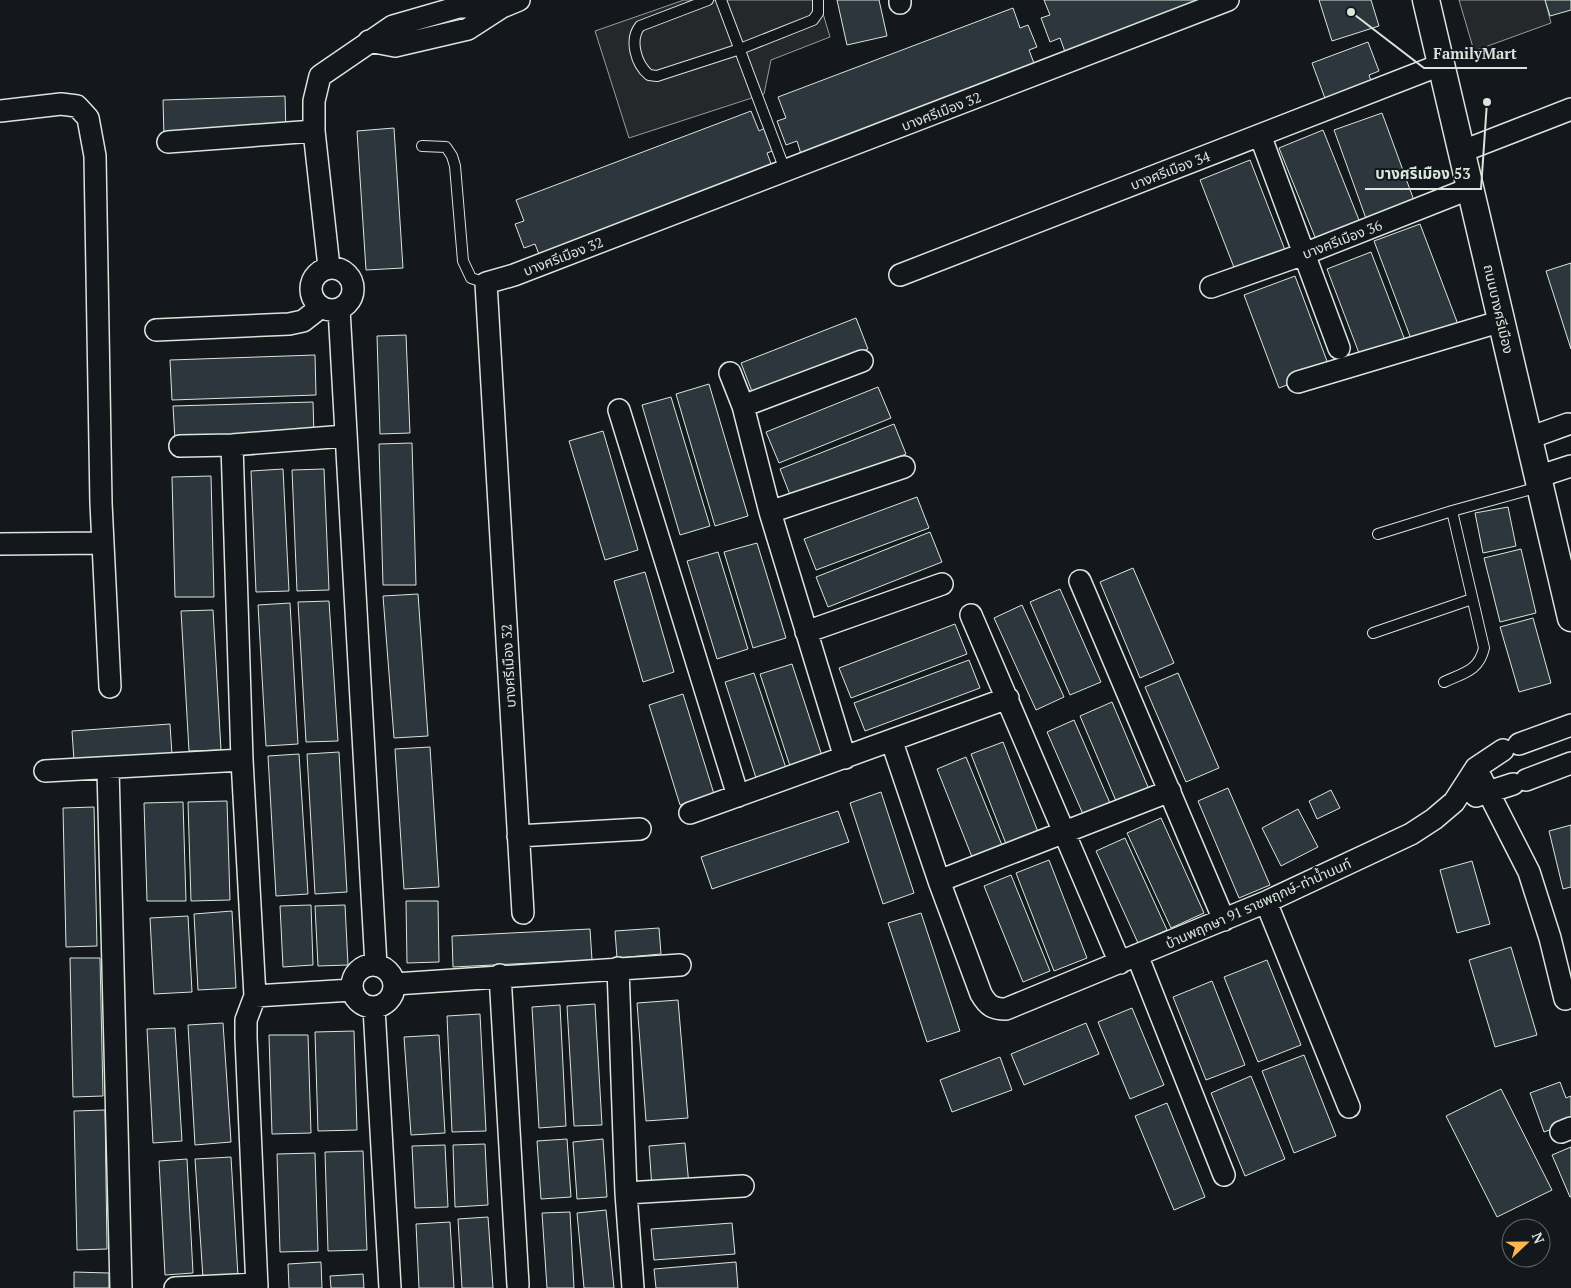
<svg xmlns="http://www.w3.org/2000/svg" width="1571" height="1288" font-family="'PT Serif','Noto Sans Thai',serif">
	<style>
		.parking { fill: #24282b; stroke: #939e99 }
		.building { fill: #2c363c; stroke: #d8e6dc }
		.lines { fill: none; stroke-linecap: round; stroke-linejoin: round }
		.service-casing { stroke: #d8e6dc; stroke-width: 12 }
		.minor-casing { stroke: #d8e6dc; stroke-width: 24 }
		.tertiary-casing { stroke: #d8e6dc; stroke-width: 29 }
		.service { stroke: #14181c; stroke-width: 10 }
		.minor { stroke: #14181c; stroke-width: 21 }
		.tertiary { stroke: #14181c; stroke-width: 26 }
		.labels { text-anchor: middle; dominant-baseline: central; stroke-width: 4; stroke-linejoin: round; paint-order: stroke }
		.street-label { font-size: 14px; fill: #d8e6dc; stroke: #14181c }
		.leader { fill: none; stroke: #d8e6dc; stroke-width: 2 }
		.callout-dot { fill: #d8e6dc; stroke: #14181c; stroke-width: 2 }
		.callout-label { font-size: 15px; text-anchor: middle; font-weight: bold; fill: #d8e6dc; stroke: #14181c; stroke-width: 4; stroke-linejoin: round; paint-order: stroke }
	</style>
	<rect width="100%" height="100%" fill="#14181c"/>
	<!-- parking -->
	<path class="parking" d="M684 0H819L830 37 771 60 764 94 629 138 595 31Z
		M1459 0H1545L1551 23 1474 51Z"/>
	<!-- building -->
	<path class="building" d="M837 0H879L887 36 847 45Z
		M1044 0H1202L1065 52 1060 38 1050 42 1041 18 1050 15Z
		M1319 0H1371L1379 26 1332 41Z
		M1545 0H1571V10L1550 16Z
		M1013 8 1020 28 1028 25 1037 47 1029 50 1035 66 801 154 797 141 786 145 777 121 786 118 778 97Z
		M1368 42 1379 71 1369 75 1371 81 1326 101 1312 63Z
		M285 96 286 133 164 137 163 100Z
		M751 111 759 131 767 127 775 150 767 153 773 169 540 257 535 244 524 248 515 224 524 221 516 200Z
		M1382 113 1416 206 1368 224 1334 130Z
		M394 128 403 268 366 270 357 131Z
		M1323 130 1361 225 1317 242 1279 148Z
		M1250 160 1285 250 1235 270 1200 180Z
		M1420 224 1459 327 1413 344 1374 241Z
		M1371 252 1406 343 1362 361 1327 269Z
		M1571 263V349L1546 271Z
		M1295 276 1330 369 1279 388 1244 295Z
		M856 318 868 349 753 394 741 363Z
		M406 335 410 433 380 434 377 336Z
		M315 355 316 395 172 400 170 360Z
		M709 384 748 516 715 526 676 394Z
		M878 387 891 418 779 463 766 432Z
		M671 397 710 526 680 535 642 405Z
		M313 402 314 435 175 440 173 406Z
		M894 424 906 454 792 500 780 469Z
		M603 431 638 550 605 560 569 441Z
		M412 443 416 585H383L379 444Z
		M283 469 289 591 256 592 251 471Z
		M324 469 329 590 297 591 292 470Z
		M211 476 214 597H175L172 477Z
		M917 497 929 528 816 570 804 539Z
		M1508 507 1516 546 1483 553 1475 513Z
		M930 532 942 562 828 607 816 577Z
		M757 543 786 638 753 648 724 552Z
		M1521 549 1536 613 1500 622 1484 558Z
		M718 552 748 649 717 659 687 561Z
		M1133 568 1174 663 1140 678 1100 582Z
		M645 572 674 672 643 682 614 581Z
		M1060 589 1101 682 1070 695 1030 602Z
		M418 594 428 736 394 738 383 596Z
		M329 601 338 741 306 742 298 602Z
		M290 603 298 744 266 746 258 605Z
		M1022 605 1064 697 1036 710 994 618Z
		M213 610 221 750 189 751 181 611Z
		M1533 618 1551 683 1519 692 1500 627Z
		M955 624 967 654 851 698 839 668Z
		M969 660 980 688 865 731 854 703Z
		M792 664 823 759 791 769 760 674Z
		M754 673 787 771 757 781 725 682Z
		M1178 673 1219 768 1186 782 1145 687Z
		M683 694 714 794 680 805 649 705Z
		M1112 702 1151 794 1119 808 1080 716Z
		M1074 720 1113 810 1086 821 1047 732Z
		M170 724 172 755 74 761 72 731Z
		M1003 742 1040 837 1008 849 971 754Z
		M430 747 439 887 404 889 395 749Z
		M339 752 347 892 315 894 307 754Z
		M299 754 308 894 276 896 268 756Z
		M966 757 1004 850 974 862 937 769Z
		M1228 788 1270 885 1239 898 1198 801Z
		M1331 790 1340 808 1317 819 1309 801Z
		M881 792 914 893 883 904 850 803Z
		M227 801 230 900 191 901 188 802Z
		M183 802 186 901H147L144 803Z
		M94 807 97 946 66 947 63 808Z
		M1298 809 1318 847 1281 866 1262 828Z
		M838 811 849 842 712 889 701 857Z
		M1161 818 1204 913 1171 928 1127 833Z
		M1571 825V887L1563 889 1549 831Z
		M1125 838 1167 930 1138 943 1096 851Z
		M1049 860 1087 958 1054 971 1016 873Z
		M1472 861 1490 924 1457 933 1440 870Z
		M1011 875 1050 971 1023 982 984 886Z
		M406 901H438L439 962 407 963Z
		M311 905 313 965 283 967 280 906Z
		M345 905 348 965 318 966 315 906Z
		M232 911 236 988 198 990 194 914Z
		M921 913 960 1031 927 1042 888 923Z
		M188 916 192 992 154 994 150 918Z
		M659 928 661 954 617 958 615 931Z
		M590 929 592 960 453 967 452 936Z
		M1511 947 1537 1035 1495 1047 1469 960Z
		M70 958H100L103 1096 73 1097Z
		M1267 960 1301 1045 1258 1062 1224 977Z
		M1212 981 1245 1065 1206 1080 1173 997Z
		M678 1000 688 1118 646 1121 637 1003Z
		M595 1004 602 1125 574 1126 567 1006Z
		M560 1005 566 1126 539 1128 532 1007Z
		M1132 1008 1164 1085 1130 1099 1098 1022Z
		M480 1014 486 1131 452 1132 447 1016Z
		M223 1023 231 1142 195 1145 188 1025Z
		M1086 1023 1099 1054 1024 1085 1011 1054Z
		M175 1028 182 1141 153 1143 147 1029Z
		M354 1031 357 1130 318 1131 315 1032Z
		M269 1035H308L311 1133 272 1134Z
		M439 1035 445 1133 411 1135 404 1037Z
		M1304 1055 1336 1136 1294 1153 1262 1071Z
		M1000 1057 1012 1090 952 1112 940 1080Z
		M1251 1076 1285 1159 1245 1176 1211 1093Z
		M1560 1082 1566 1098 1571 1096V1122L1544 1132 1530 1093Z
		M1501 1089 1552 1190 1497 1217 1446 1116Z
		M1167 1103 1205 1197 1174 1210 1135 1116Z
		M105 1110 107 1249 77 1250 74 1111Z
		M567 1139 571 1197 541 1199 537 1141Z
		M603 1139 607 1197 577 1199 573 1142Z
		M685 1143 689 1185 652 1188 649 1146Z
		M485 1144 488 1205 455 1207 453 1145Z
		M445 1145 448 1207 415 1208 412 1146Z
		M1571 1147V1197H1570L1552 1155Z
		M363 1151 367 1250 328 1251 325 1152Z
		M315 1153 318 1251 280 1252 277 1154Z
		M231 1157 238 1276 203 1278 195 1159Z
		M187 1159 193 1273 165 1275 159 1161Z
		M606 1210 614 1288H584L577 1213Z
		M570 1212 574 1288H547L542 1213Z
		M488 1217 493 1288H462L458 1219Z
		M450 1222 454 1288H419L416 1224Z
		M732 1223 735 1254 654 1260 651 1229Z
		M321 1262 322 1288H289L288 1264Z
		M736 1262 738 1288H656L654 1269Z
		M74 1272 109 1273V1288H74Z
		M363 1274 364 1288H331L330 1276Z"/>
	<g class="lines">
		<!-- service casing -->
		<g class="service-casing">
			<path id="service" d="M708 0 640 26C629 40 636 64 649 75L657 76 740 49 813 20 818 13V0
				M721 0 785 170
				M422 146 446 147 452 156 455 166 463 261 471 278 486 283
				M1378 534 1452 511
				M1373 633 1472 599
				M1444 682C1463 673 1479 671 1484 648L1452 511 1539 487"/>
		</g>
		<!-- minor casing -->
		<g class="minor-casing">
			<path id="minor" d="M900 0V3
				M369 41 395 46 468 29 502 7 519 0
				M0 111 61 104 77 106 88 118 95 156 101 503 110 687
				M1260 135 1339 348
				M168 142 314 131
				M1463 151 1571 109
				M329 267 314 131V101L320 76 393 26 459 7H502
				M311 289a21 21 0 1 1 42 0a21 21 0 1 1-42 0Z
				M900 275 1440 65
				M1211 287 1304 254 1471 188
				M339 309 376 965
				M156 330 289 324 303 321 321 307
				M730 373 743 406 770 512 845 758
				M1298 382 1502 321
				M743 406 862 361
				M619 410 738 796
				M1529 438 1568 424
				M232 445 242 760 255 996 246 1020V1038L257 1288
				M180 446 232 445 345 436
				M1537 477 1571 466
				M770 512 904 467
				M0 544 103 543
				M1080 581 1224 920
				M971 615 1120 963
				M806 632 942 584
				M892 742 939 881 981 994C988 1006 993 1009 1006 1009L1266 902 1411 834 1434 819 1454 802 1476 768 1503 750
				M1519 744 1571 725
				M108 768 121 1288
				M1476 768 1529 872 1550 938 1565 999
				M45 771 242 760
				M1526 780 1571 763
				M1476 796 1513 784
				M690 813 1008 698
				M518 836 640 829
				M939 881 1170 791
				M1266 902 1349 1107
				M523 913 486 283 514 275 1228 0
				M1137 955 1224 1175
				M352 986a21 21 0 1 1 42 0a21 21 0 1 1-42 0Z
				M618 968 626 1193 633 1288
				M500 975 518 1285
				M395 984 680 965
				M255 996 352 990
				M374 1008 390 1288
				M1561 1132 1571 1128
				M626 1193 743 1186
				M175 1288 257 1284"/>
		</g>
		<!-- tertiary casing -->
		<g class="tertiary-casing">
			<path id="tertiary" d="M1426 0 1571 618"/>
		</g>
		<!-- service -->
		<use href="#service" class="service"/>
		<!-- minor -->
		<use href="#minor" class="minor"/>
		<!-- tertiary -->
		<use href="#tertiary" class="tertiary"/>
	</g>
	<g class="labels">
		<!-- street labels -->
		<g class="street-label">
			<text transform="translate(941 111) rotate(-21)">บางศรีเมือง 32</text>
			<text transform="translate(1170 170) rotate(-21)">บางศรีเมือง 34</text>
			<text transform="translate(1342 239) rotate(-21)">บางศรีเมือง 36</text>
			<text transform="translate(563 256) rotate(-21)">บางศรีเมือง 32</text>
			<text transform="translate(1499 309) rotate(77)">ถนนบางศรีเมือง</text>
			<text transform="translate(508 666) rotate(-93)">บางศรีเมือง 32</text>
			<text transform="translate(1258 903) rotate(-24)">บ้านพฤกษา 91 ราชพฤกษ์-ท่าน้ำนนท์</text>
		</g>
	</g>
	<!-- callouts -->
	<path class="leader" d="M1351 12L1424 68H1527M1487 102L1481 189H1365"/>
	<g class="callout-dot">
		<circle cx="1351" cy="12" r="5"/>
		<circle cx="1487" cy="102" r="5"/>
	</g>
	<g class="callout-label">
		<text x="1475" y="59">FamilyMart</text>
		<text x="1423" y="179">บางศรีเมือง 53</text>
	</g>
	<!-- north arrow -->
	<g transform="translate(1526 1243) rotate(68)"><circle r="24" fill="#14181c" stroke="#626a69"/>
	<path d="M0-4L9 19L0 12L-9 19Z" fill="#ffb74d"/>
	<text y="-8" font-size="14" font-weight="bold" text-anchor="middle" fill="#d8e6dc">N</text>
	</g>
</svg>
